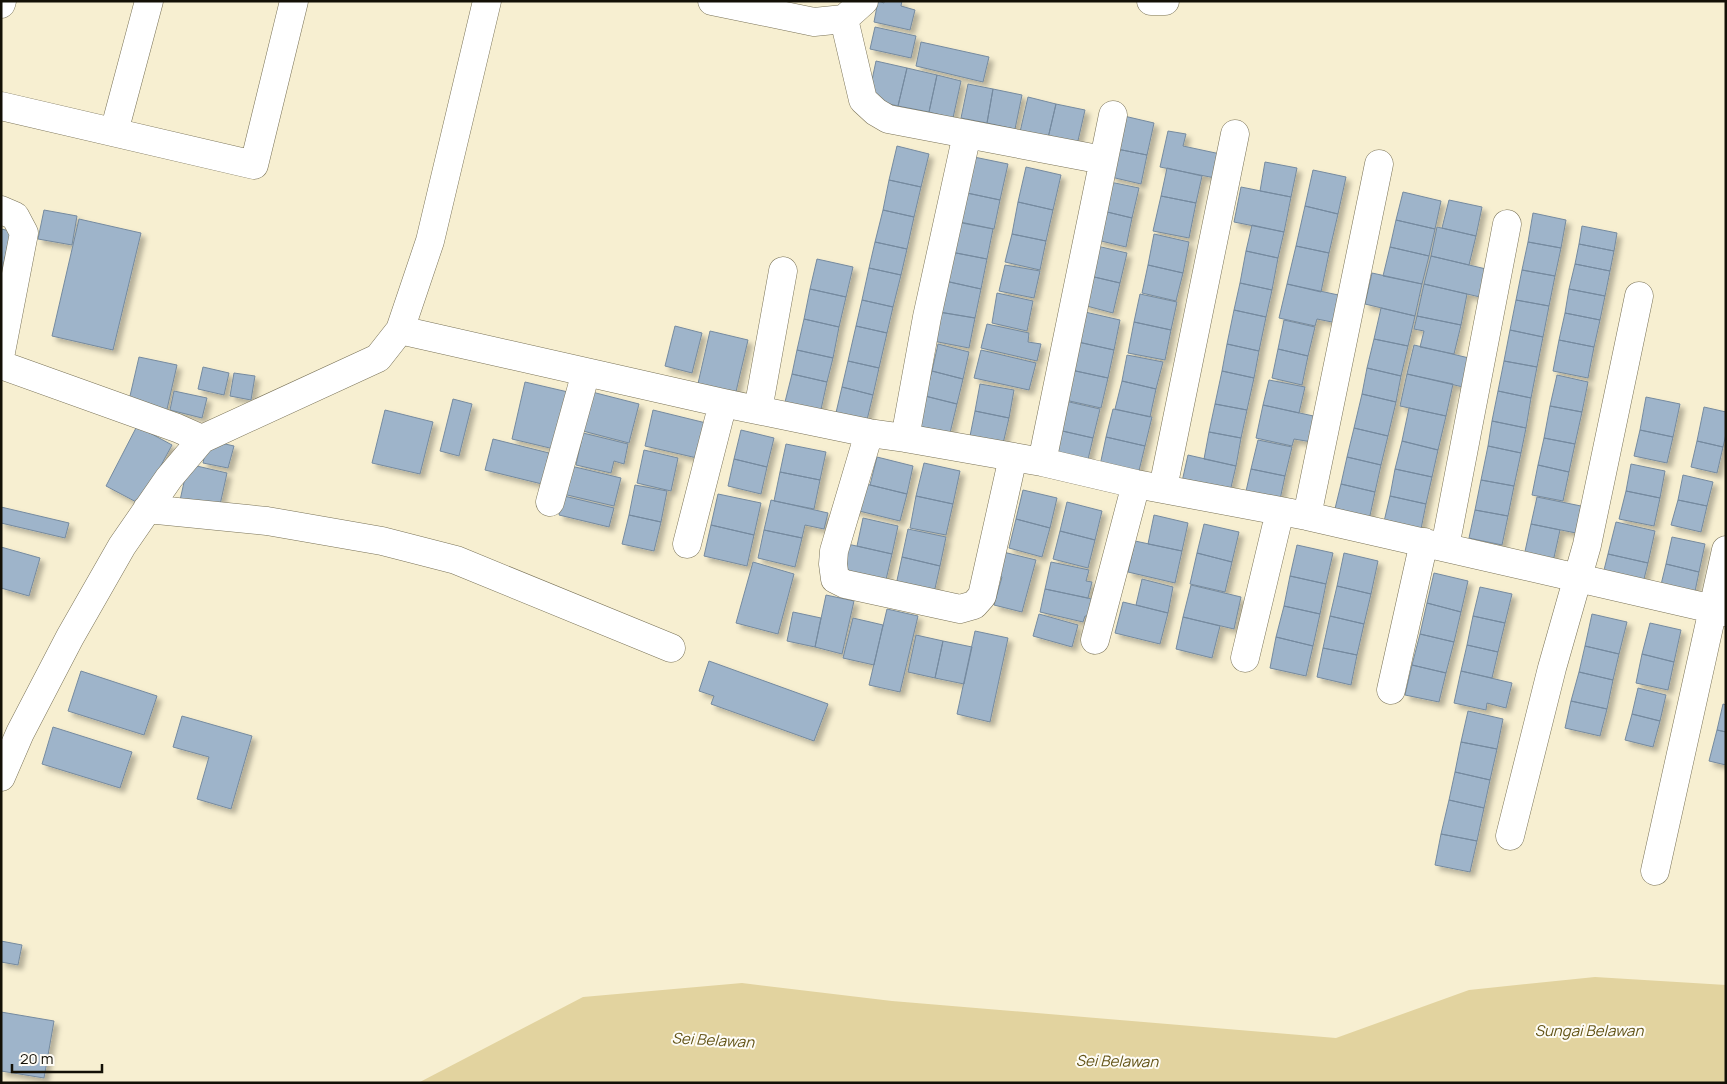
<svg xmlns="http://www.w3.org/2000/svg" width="1727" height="1084" font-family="Manrope,sans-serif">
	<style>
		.water { fill: #e2d39f }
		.building { fill: #9eb4ca; stroke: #758a9f; filter: url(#shadow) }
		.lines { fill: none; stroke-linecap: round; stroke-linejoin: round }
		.minor-casing { stroke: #797257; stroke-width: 29 }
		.minor { stroke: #fff; stroke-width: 28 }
		.labels { text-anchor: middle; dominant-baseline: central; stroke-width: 4; stroke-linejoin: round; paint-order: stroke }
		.water-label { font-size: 15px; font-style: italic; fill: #635417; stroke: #fefcf6 }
	</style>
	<defs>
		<filter id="shadow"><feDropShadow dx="4.5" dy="4.5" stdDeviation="2.5" flood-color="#0004"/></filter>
	</defs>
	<rect width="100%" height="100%" fill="#f7efd1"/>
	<!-- water -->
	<path class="water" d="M1595 977 1726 985V1083H418L583 997 742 983 892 1001 1336 1038 1469 990Z"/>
	<!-- building -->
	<path class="building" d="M878 1 884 3V1H902L901 6 915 10 910 30 874 22Z
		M875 27 916 36 911 58 870 49Z
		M921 42 989 57 983 82 916 66Z
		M876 61 907 68 898 106 868 99Z
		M907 68 937 75 929 112 898 106Z
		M937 75 961 81 953 118 929 112Z
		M968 84 993 89 987 123 961 118Z
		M993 89 1022 95 1015 129 987 123Z
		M1028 97 1056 104 1048 138 1020 132Z
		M1056 104 1085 110 1077 145 1048 138Z
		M1124 116 1154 123 1147 155 1117 149Z
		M1168 131 1186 134 1183 146 1225 155 1220 179 1160 167Z
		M897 146 929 154 921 187 889 180Z
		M1117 149 1147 155 1141 184 1111 177Z
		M974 157 1008 164 1000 200 967 193Z
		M1265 162 1297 168 1291 197 1260 191Z
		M1026 167 1061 175 1053 210 1018 202Z
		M1167 168 1202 176 1196 203 1161 196Z
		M1313 170 1346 177 1338 214 1305 206Z
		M889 180 921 187 914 217 883 210Z
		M1110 182 1139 188 1132 218 1103 211Z
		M1241 187 1291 197 1284 232 1234 222Z
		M1403 192 1441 201 1435 229 1396 220Z
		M967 193 1000 200 994 229 960 222Z
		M1161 196 1196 203 1189 238 1153 231Z
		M1449 200 1482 207 1476 236 1442 228Z
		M1018 202 1053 210 1046 241 1012 234Z
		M1305 206 1338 214 1329 253 1296 246Z
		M44 210 77 216 72 245 38 239Z
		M883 210 914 217 907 249 875 242Z
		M1103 211 1132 218 1126 247 1097 240Z
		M1533 213 1566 220 1561 248 1528 242Z
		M79 219 141 233 113 350 52 336Z
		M1396 220 1435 229 1429 256 1390 247Z
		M957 222 993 229 987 259 951 252Z
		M1252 225 1284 232 1278 258 1246 251Z
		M1582 226 1617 233 1614 251 1579 244Z
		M1437 227 1476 236 1469 265 1431 256Z
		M1 229 11 231 1 275Z
		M1012 234 1046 241 1040 270 1005 262Z
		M1154 234 1189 242 1183 273 1148 265Z
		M875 242 907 249 901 275 869 268Z
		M1528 242 1561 248 1555 276 1522 270Z
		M1579 244 1614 251 1610 271 1575 264Z
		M1097 246 1127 253 1120 283 1090 276Z
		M1296 246 1329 253 1321 292 1287 284Z
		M1390 247 1429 256 1422 284 1383 276Z
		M1246 251 1278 258 1272 290 1240 283Z
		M951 252 987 259 981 289 945 281Z
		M1431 256 1486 269 1480 297 1424 284Z
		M817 259 853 267 846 297 810 289Z
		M1575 264 1610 271 1605 296 1569 289Z
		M1005 265 1040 271 1034 298 999 291Z
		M1148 265 1183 273 1176 301 1142 293Z
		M869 268 901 275 893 307 862 300Z
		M1522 270 1555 276 1549 306 1516 300Z
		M1372 273 1422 284 1415 316 1365 304Z
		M1090 276 1120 283 1113 313 1083 305Z
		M945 281 981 289 975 318 939 312Z
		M1240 283 1272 290 1266 317 1234 310Z
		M1287 284 1343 296 1337 323 1317 319 1315 326 1279 318Z
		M1424 284 1467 294 1461 325 1417 316Z
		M810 289 846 297 839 327 804 319Z
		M1569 289 1605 296 1600 320 1565 313Z
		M997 293 1033 301 1027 331 992 323Z
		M1140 294 1177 302 1171 330 1134 322Z
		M862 300 893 307 887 333 856 326Z
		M1516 300 1549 306 1543 337 1510 330Z
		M1381 308 1415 316 1408 346 1374 339Z
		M1234 310 1266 317 1259 351 1227 344Z
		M939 312 975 318 969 348 933 341Z
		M1085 312 1120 320 1114 350 1078 342Z
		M1565 313 1600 320 1594 347 1559 340Z
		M1417 316 1461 325 1454 354 1420 347 1424 331 1414 329Z
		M804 319 839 327 833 358 797 350Z
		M1284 320 1315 327 1308 356 1278 349Z
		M1134 322 1171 330 1165 360 1128 353Z
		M987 324 1029 333 1028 342 1041 344 1037 361 981 348Z
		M675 326 702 333 692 373 665 366Z
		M856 326 887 333 879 368 848 361Z
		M1510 330 1543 337 1537 367 1504 361Z
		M710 331 748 340 735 396 697 388Z
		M1374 339 1408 346 1401 376 1367 368Z
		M1559 340 1594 347 1588 378 1553 371Z
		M1078 342 1114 350 1108 378 1071 370Z
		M938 344 969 352 963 379 932 371Z
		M1227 344 1259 351 1254 378 1222 371Z
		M1414 345 1469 358 1463 387 1407 374Z
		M1278 349 1308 356 1302 385 1272 378Z
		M797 350 833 358 827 382 792 374Z
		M981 350 1036 363 1029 390 974 378Z
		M1127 355 1163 362 1156 389 1122 381Z
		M139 357 177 365 165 418 127 409Z
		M848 361 879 368 873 395 842 387Z
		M1504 361 1537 367 1531 398 1498 391Z
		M203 367 229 373 224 395 198 389Z
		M1367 368 1401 376 1396 402 1362 394Z
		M1071 370 1108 378 1101 408 1065 400Z
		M932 371 963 379 957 404 925 396Z
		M1222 371 1254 378 1247 410 1215 404Z
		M234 373 255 376 251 400 230 396Z
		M792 374 827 382 820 414 784 406Z
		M1407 374 1453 384 1446 416 1400 406Z
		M1557 375 1588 382 1582 412 1550 406Z
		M1269 380 1305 387 1299 413 1263 405Z
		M1122 381 1156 389 1150 417 1115 409Z
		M525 382 568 392 554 449 512 439Z
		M980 384 1014 390 1009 418 975 411Z
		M842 387 873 395 866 424 835 417Z
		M174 391 207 398 202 418 170 410Z
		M1498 391 1531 398 1526 428 1492 421Z
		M592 392 639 404 629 443 583 431Z
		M1362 394 1396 402 1388 436 1354 428Z
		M925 396 957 404 950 433 918 426Z
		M1646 397 1680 404 1673 437 1640 430Z
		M453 399 472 404 459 456 440 451Z
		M1065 401 1100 409 1093 438 1058 430Z
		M1215 404 1247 410 1241 438 1209 432Z
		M1263 405 1318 417 1312 442 1294 439 1292 446 1256 438Z
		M1550 406 1582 412 1575 444 1544 438Z
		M1704 407 1726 412V434L1723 447 1697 441Z
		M1409 408 1446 416 1438 450 1402 441Z
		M1113 409 1152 417 1145 446 1106 437Z
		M385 410 433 422 420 474 372 463Z
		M653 410 706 423 697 458 645 446Z
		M975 411 1009 418 1002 448 969 441Z
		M1492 421 1526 428 1521 453 1488 446Z
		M137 426 172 445 140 504 106 486Z
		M1354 428 1388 436 1381 465 1347 457Z
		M741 430 774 438 767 467 734 459Z
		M1058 430 1093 438 1086 468 1051 460Z
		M1640 430 1673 437 1667 463 1634 456Z
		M1209 432 1241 438 1236 466 1204 459Z
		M583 433 628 444 624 464 614 461 611 473 576 465Z
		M1106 437 1145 446 1137 479 1099 470Z
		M1544 438 1575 444 1569 472 1538 465Z
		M493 439 549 453 542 484 485 470Z
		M208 440 234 446 228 468 203 463Z
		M1258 440 1292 447 1285 476 1251 469Z
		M1402 441 1438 450 1432 477 1395 469Z
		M1697 441 1723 447 1717 473 1691 467Z
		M786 444 826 452 820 480 780 472Z
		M1488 446 1521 453 1514 486 1481 480Z
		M644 450 678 458 671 491 637 483Z
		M1188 455 1236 466 1229 496 1181 486Z
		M877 457 913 466 907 494 870 485Z
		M1347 457 1381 465 1375 492 1341 484Z
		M734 459 767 467 761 494 728 486Z
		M924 463 960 471 953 504 916 496Z
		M188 464 227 473 218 514 179 505Z
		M1631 464 1665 471 1660 498 1626 491Z
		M1538 465 1569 472 1563 501 1532 495Z
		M571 466 621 478 614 506 563 494Z
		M1251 469 1285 476 1278 509 1244 500Z
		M1395 469 1432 477 1426 504 1390 496Z
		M780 472 820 480 814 509 774 501Z
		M1683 475 1713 482 1707 506 1678 500Z
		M1481 480 1514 486 1508 516 1475 510Z
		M858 482 907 494 900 521 851 509Z
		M1341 484 1375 492 1368 525 1333 517Z
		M635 485 667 491 661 522 629 515Z
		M1023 490 1057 498 1050 528 1016 519Z
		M1626 491 1660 498 1654 526 1619 519Z
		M718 494 761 503 754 535 711 525Z
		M564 496 614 508 609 527 559 515Z
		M916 496 953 504 946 535 910 528Z
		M1390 496 1426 504 1420 534 1383 526Z
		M1537 497 1581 506 1576 533 1531 524Z
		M771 500 828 513 824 529 805 525 802 538 764 530Z
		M1678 500 1707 506 1701 532 1671 525Z
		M1067 502 1102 511 1095 540 1060 531Z
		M1 507 69 523 65 538 1 523Z
		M1475 510 1508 516 1502 545 1469 538Z
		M629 515 661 522 654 551 622 544Z
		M1154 515 1188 523 1182 551 1148 544Z
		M863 518 898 526 892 554 857 546Z
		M1016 519 1050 528 1042 557 1009 548Z
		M1616 522 1655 531 1648 563 1608 554Z
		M1204 524 1239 532 1232 562 1197 553Z
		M1531 524 1560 530 1553 562 1524 556Z
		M711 525 754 535 747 566 704 556Z
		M908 529 946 537 940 566 902 557Z
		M764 530 802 538 795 567 758 558Z
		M1060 531 1095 540 1088 568 1053 559Z
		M1672 537 1705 544 1699 572 1666 564Z
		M1135 541 1182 551 1175 583 1128 572Z
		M843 543 892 554 885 584 836 572Z
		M1297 545 1333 553 1326 584 1290 576Z
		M1 547 40 558 29 596 1 588Z
		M999 551 1036 560 1022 612 994 605 1002 577 993 574Z
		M1197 553 1232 562 1225 592 1190 584Z
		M1344 553 1378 561 1371 594 1337 586Z
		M1608 554 1648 563 1641 591 1601 582Z
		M902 557 940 566 934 593 896 585Z
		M753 562 794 574 778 634 736 623Z
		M1051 562 1089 570 1086 581 1092 582 1088 598 1045 589Z
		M1666 564 1699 572 1693 601 1659 593Z
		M1434 573 1468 581 1461 612 1427 603Z
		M1290 576 1326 584 1320 614 1284 606Z
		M1142 579 1173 587 1168 613 1136 605Z
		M1191 585 1241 597 1234 629 1183 617Z
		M1337 586 1371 594 1364 624 1330 616Z
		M1480 587 1512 594 1505 623 1473 616Z
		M1045 589 1101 601 1097 618 1085 616 1083 622 1040 612Z
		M826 595 854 601 842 654 815 647Z
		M1123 602 1168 613 1160 644 1115 633Z
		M1427 603 1461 612 1454 642 1420 634Z
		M1284 606 1320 614 1313 646 1276 637Z
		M887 609 918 616 900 692 869 685Z
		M793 612 821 618 815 647 787 641Z
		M1039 614 1078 625 1072 647 1033 636Z
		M1592 614 1627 622 1619 654 1585 646Z
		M1330 616 1364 624 1357 655 1323 648Z
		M1473 616 1505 623 1498 652 1467 645Z
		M1183 617 1220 626 1212 658 1176 649Z
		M853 618 883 625 874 665 843 658Z
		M1650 623 1681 630 1674 662 1642 654Z
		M975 631 1008 638 990 722 957 714Z
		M1420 634 1454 642 1446 673 1412 665Z
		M916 635 943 641 935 678 908 672Z
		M1276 637 1313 646 1306 676 1270 668Z
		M943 641 972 647 964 684 935 678Z
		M1467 645 1498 652 1492 678 1461 671Z
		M1585 646 1619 654 1613 680 1579 672Z
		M1323 648 1357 655 1351 685 1317 677Z
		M1642 654 1674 662 1668 690 1636 683Z
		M709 661 828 704 814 741 711 704 714 696 699 691Z
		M1412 665 1446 673 1439 702 1405 695Z
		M81 671 157 696 144 735 68 711Z
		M1461 671 1512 683 1506 708 1487 703 1486 710 1454 703Z
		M1579 672 1613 680 1607 709 1571 701Z
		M1638 688 1666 695 1660 721 1632 714Z
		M1571 701 1607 709 1600 736 1565 728Z
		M1723 704 1726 705V732L1717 730Z
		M1468 711 1503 719 1497 749 1461 742Z
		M1632 714 1660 721 1653 747 1625 740Z
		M182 716 252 736 231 809 197 799 209 757 173 747Z
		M53 727 132 752 120 788 42 764Z
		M1717 730 1726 732V765L1709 761Z
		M1461 742 1497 749 1490 780 1455 772Z
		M1455 772 1490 780 1484 808 1449 800Z
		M1449 800 1484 808 1477 841 1441 834Z
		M1441 834 1477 841 1470 872 1435 865Z
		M1 941 22 945 18 965 1 962Z
		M1 1012 54 1021 44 1078 1 1071Z"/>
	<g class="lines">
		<!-- minor casing -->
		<g class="minor-casing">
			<path id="minor" d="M712 1 814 22 844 19 864 1
				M1151 1H1165
				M1 4 2 1
				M844 19 863 100 876 112 888 119 1103 160
				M1 106 254 165 294 1
				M114 132 149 1
				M1 210 15 216 24 233 1 352
				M400 330 723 403 869 433 905 438 1042 462 1136 484 1307 516 1726 612
				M1 365 177 428 202 439
				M758 410 783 271
				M869 433 834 551 833 564 835 579 845 584 960 609 974 605 982 596 1013 457
				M905 438 927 317 967 134
				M1042 462 1113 115
				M1163 488 1235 134
				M550 502 586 372
				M147 509 267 521 382 541 456 560 671 648
				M1307 516 1379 164
				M687 544 723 403
				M1445 547 1507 224
				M1095 640 1136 484
				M1245 658 1280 511
				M1391 690 1424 542
				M1 777 20 733 70 637 122 546 169 478 202 439 378 358 400 330 430 241 487 1
				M1510 836 1552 668 1587 545 1639 296
				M1655 871 1726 550"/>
		</g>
		<!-- minor -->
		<use href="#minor" class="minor"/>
	</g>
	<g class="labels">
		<!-- water labels -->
		<g class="water-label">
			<text x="1589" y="1030">Sungai Belawan</text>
			<text transform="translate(713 1040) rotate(3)">Sei Belawan</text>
			<text transform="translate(1117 1061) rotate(1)">Sei Belawan</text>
		</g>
	</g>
	<!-- border -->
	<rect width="1727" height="1084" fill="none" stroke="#131006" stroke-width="5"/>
	<!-- scale -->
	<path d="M12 1064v8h90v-8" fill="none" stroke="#131006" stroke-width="2.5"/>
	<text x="20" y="1064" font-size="15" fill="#131006" stroke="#fefcf6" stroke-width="4" paint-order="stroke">20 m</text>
</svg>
